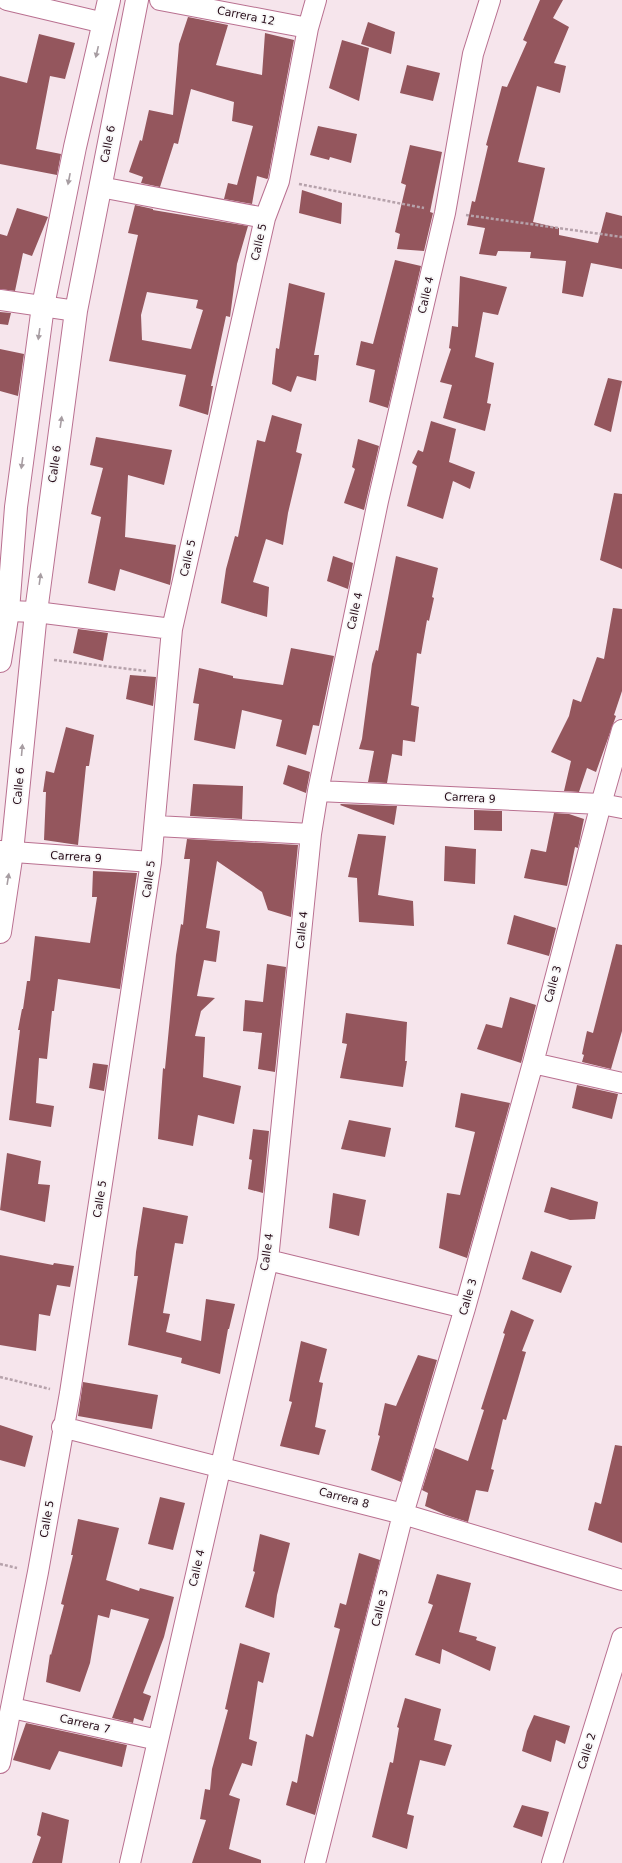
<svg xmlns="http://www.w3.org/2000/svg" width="622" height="1863" font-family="'DejaVu Sans',sans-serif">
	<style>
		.building { fill: #94565d; fill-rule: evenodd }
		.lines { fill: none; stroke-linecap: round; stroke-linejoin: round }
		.street-casing { stroke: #b97090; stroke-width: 22 }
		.secondary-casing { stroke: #b97090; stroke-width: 24 }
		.path { stroke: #b6a2ab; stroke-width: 2.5; stroke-dasharray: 3 2; stroke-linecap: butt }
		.street { stroke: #fff; stroke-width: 20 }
		.secondary { stroke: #fff; stroke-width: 22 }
		.oneway { fill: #a79da2 }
		.labels { text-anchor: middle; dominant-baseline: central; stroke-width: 3.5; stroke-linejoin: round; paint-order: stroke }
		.street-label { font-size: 11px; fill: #240916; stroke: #f8f8f8 }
	</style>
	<rect width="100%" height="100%" fill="#f6e5ec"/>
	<!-- building -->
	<path class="building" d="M540 0H563L553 18 569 27 554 63 566 66 560 93 537 86 518 162 545 168 533 222 559 228V235L598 243 606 212 622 216V269L591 263 583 297 562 293 566 261 530 258 531 252 498 251 496 256 479 254 485 228 467 225 472 201 475 202 488 146 486 145 502 86 507 87 527 42 523 40Z
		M188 17 228 25 216 65 262 75 265 33 294 40 268 178 267 179 257 176 252 204 224 199 228 183 237 185 253 126 232 121 234 102 191 89 178 144 174 143 160 187 141 183 143 177 129 172 140 140 142 141 149 110 173 115 179 44Z
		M368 22 395 32 391 54 361 44Z
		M39 34 75 43 65 79 50 76 36 149 61 154 57 175 0 164V76L27 83Z
		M342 40 369 48 359 101 329 88Z
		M407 65 440 73 433 101 400 93Z
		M318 126 357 134 351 163 330 157 329 160 310 155Z
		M410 145 442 152 430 212 433 213 424 251 397 249 400 234 395 232 406 185 401 183Z
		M302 190 342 203 341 224 299 213Z
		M135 205 153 209V210L248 226 237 264 230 317 226 316 211 386H213L208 415 179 406 186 375 109 361 138 235 128 233ZM147 292 198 300 196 308 203 310 191 349 142 340 141 315Z
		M17 208 48 217 32 256 23 253 15 291 0 289V234L7 236Z
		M395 260 421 266 388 408 369 402 375 370 356 365 361 341 373 344Z
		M460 276 507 287 498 315 483 312 475 357 494 363 487 403 491 404 485 431 443 418 452 385 440 382 451 349 449 348 452 326 458 327Z
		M289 283 325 293 314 355H319L316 381 297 376 291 392 272 384 276 348 279 349Z
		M0 312 11 313 8 325 0 324Z
		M0 349 24 354 18 396 0 391Z
		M608 378 622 381 611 432 594 425Z
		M272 415 302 424 296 452 302 454 288 513 283 545 266 539 253 582 269 587 267 617 221 603 226 569 235 536 238 537 257 440 265 442Z
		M431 421 456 429 449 462 475 472 470 489 453 481 443 519 407 506 417 466 412 463 418 450 423 452Z
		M96 437 172 450 164 485 128 475 125 537 176 545 170 585 120 569 115 591 88 583 101 517 91 514 103 468 90 465Z
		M358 439 379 446 364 510 344 503 355 469 352 467Z
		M614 493 622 494V569L600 560Z
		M333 556 353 563 348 589 327 581Z
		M396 556 438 568 432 597 434 598 429 621 427 620 421 654 417 653 411 705 419 707 415 742 403 740 402 756 392 754 387 783 368 782 374 751 359 749 362 739 372 664 376 650 378 651Z
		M613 608 622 609V691L614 715 616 716 596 772 587 768 579 792 564 791 571 761 551 752 569 716 573 699 581 702 597 657 604 659Z
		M78 629 108 633 103 661 73 653Z
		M291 648 334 656 319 726 313 725 306 755 276 746 282 720 242 710 235 749 194 740 199 704 193 703 199 668 233 676V678L283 685Z
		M130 675 156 677 153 706 126 699Z
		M66 727 94 735 89 766H86L78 845 44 840 46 792H43L46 771 54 773Z
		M288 765 310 772 306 793 283 784Z
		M193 784 243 786 242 819 190 816Z
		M341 804 397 806 394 825 340 805Z
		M474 810 502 811V831L474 830Z
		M554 813 569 814 584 819 578 848 575 847 567 886 524 878 531 849 546 852Z
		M358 834 386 836 378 895 413 901 414 926 359 922 357 878 348 877Z
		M187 839 298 845 291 917 268 910 262 892 217 861 206 928 220 931 216 962 204 960 197 996 215 998 201 1011 195 1036 205 1037 203 1077 241 1086 234 1124 198 1115 193 1146 158 1139 163 1068 165 1069 176 955 181 924 183 925 190 859H184Z
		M445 846 476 849 475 884 444 881Z
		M93 871 137 873 120 989 58 979 54 1011H52L47 1059 39 1058 36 1103 54 1106 51 1127 9 1120 20 1030H18L22 1009H23L27 981H30L35 936 90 943 97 897H92Z
		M514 915 556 928 549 956 507 944Z
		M616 944 622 945V1031L611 1069 582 1062 584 1055 582 1054 587 1031 593 1033Z
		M267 964 286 967 275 1072 258 1069 262 1033 243 1031 245 1000 263 1002Z
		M510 997 536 1005 521 1063 477 1049 486 1024 502 1028Z
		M346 1013 407 1022 405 1061H407L403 1087 340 1078 347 1044 342 1043Z
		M93 1063 108 1065 104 1091 89 1088Z
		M577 1085 618 1094 612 1119 572 1108Z
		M461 1093 510 1103 467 1258 439 1248 447 1193 460 1195 475 1132 455 1127Z
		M349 1120 391 1128 385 1157 341 1149Z
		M253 1129 269 1131 263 1193 248 1189 252 1160 249 1159Z
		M7 1153 41 1161 38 1184 50 1185 45 1222 0 1210Z
		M551 1187 598 1202 595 1219 570 1220 544 1212Z
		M333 1193 366 1200 359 1236 329 1228Z
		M143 1207 188 1216 183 1244 175 1243 163 1313 170 1314 166 1332 201 1341 206 1299 235 1304 229 1329H228L220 1374 181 1363 182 1358 128 1345 138 1276H134L136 1252Z
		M531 1251 572 1266 561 1293 522 1279Z
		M0 1255 53 1265 54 1263 74 1266 70 1287 57 1285 50 1316 39 1314 36 1351 0 1345Z
		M511 1310 534 1320 522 1351 526 1352 506 1420 503 1419 491 1469 494 1470 488 1492 476 1490 468 1522 446 1515 425 1506 428 1493 422 1490 435 1448 468 1461 484 1410 481 1409 505 1334 503 1333Z
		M301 1341 327 1349 319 1382 323 1383 315 1427 326 1430 319 1455 280 1446 292 1402 289 1401Z
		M418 1355 437 1360 401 1482 371 1470 380 1436 378 1435 385 1403 396 1406Z
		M83 1382 158 1395 152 1429 78 1416Z
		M0 1425 33 1436 25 1467 0 1460Z
		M615 1445 622 1446V1543L588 1530 595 1502 601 1504Z
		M160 1497 185 1503 173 1550 148 1544Z
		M78 1519 119 1528 106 1580 139 1591 140 1588 174 1597 164 1637 143 1693 151 1696 143 1721 134 1718 133 1723 112 1718 149 1619 111 1609 109 1618 98 1615 90 1663 80 1692 46 1682 50 1654 51 1655 64 1605 61 1604 73 1555H71Z
		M260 1534 290 1543 277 1595 274 1618 245 1607 255 1572 253 1571Z
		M359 1553 380 1560 315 1815 286 1805 292 1781 297 1783 306 1734 313 1737 340 1629 334 1627 340 1603 346 1605Z
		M437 1574 471 1583 459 1632 477 1637 476 1640 496 1647 490 1671 442 1649 440 1664 415 1655 433 1605 428 1603Z
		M240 1643 270 1653 263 1683 258 1681 249 1739 257 1742 252 1766 242 1763 229 1795 240 1799 229 1849 261 1860V1863H192L206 1820 200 1819 205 1789 210 1790 212 1769 228 1710 225 1709Z
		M405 1698 441 1709 434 1740 452 1745 445 1766 420 1760 407 1814 414 1816 407 1849 372 1837 390 1762 393 1763 399 1728 397 1727Z
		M534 1715 570 1726 565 1744 556 1740 551 1762 522 1751 527 1731Z
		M26 1723 127 1745 122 1767 59 1751 50 1770 13 1760Z
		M522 1805 549 1812 542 1837 513 1827Z
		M42 1812 69 1820 62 1863H32L41 1837 37 1835Z"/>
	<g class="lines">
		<!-- street casing -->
		<g class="street-casing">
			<path id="street" d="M7 0 104 23
				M160 0 308 28
				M100 187 265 218
				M0 300 76 311
				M8 611 36 612 172 629
				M318 791 601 804 622 808
				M156 826 311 834
				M0 851 151 862
				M533 1063 622 1083
				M268 1260 465 1308
				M62 1427 403 1514 622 1580
				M12 1708 158 1740
				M0 1763 38 1572 70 1393 151 862 172 629 265 218 279 181 308 28 316 0
				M130 1863 268 1260 311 834 318 791 378 501 445 213 473 54 490 0
				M315 1863 403 1514 465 1308 533 1063 601 804 622 730
				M552 1863 622 1638"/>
		</g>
		<!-- secondary casing -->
		<g class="secondary-casing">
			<path id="secondary" d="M0 661 8 611 16 507 43 306 75 147 109 0
				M0 932 12 852 36 612 76 311 137 0"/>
		</g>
		<!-- path -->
		<path class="path" d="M299 184 424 208
			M466 215 622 237
			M54 660 146 671
			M0 1377 50 1389
			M0 1564 17 1568"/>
		<!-- street -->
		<use href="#street" class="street"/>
		<!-- secondary -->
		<use href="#secondary" class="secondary"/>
	</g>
	<!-- one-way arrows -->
	<defs><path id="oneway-solid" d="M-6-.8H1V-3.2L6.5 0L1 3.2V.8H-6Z"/></defs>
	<g class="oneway">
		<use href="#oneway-solid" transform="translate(97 52) rotate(103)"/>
		<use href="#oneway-solid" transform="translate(69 179) rotate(101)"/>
		<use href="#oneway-solid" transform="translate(39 334) rotate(98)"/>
		<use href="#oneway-solid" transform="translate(61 422) rotate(-82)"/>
		<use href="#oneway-solid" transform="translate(22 463) rotate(98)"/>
		<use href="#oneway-solid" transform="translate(40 579) rotate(-82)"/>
		<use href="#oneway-solid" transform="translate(22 750) rotate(-85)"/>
		<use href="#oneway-solid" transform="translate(8 879) rotate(-81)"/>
	</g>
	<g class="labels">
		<!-- street labels -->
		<g class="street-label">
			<text transform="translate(246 16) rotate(11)">Carrera 12</text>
			<text transform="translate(108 144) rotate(-79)">Calle 6</text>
			<text transform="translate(259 242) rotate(-77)">Calle 5</text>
			<text transform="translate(426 295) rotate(-77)">Calle 4</text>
			<text transform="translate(55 464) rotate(-82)">Calle 6</text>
			<text transform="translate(188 558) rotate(-77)">Calle 5</text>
			<text transform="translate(355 611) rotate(-78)">Calle 4</text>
			<text transform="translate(19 786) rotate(-85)">Calle 6</text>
			<text transform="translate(470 798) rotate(3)">Carrera 9</text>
			<text transform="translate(76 857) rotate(4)">Carrera 9</text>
			<text transform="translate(149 879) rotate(-82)">Calle 5</text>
			<text transform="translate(302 930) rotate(-84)">Calle 4</text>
			<text transform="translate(553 984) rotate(-75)">Calle 3</text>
			<text transform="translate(100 1199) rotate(-81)">Calle 5</text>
			<text transform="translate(267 1252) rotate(-82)">Calle 4</text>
			<text transform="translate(468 1297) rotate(-74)">Calle 3</text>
			<text transform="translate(344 1498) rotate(15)">Carrera 8</text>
			<text transform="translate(47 1519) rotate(-80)">Calle 5</text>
			<text transform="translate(197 1568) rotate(-77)">Calle 4</text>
			<text transform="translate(380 1608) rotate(-76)">Calle 3</text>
			<text transform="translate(85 1724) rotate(13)">Carrera 7</text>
			<text transform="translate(587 1751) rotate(-73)">Calle 2</text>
		</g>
	</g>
</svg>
